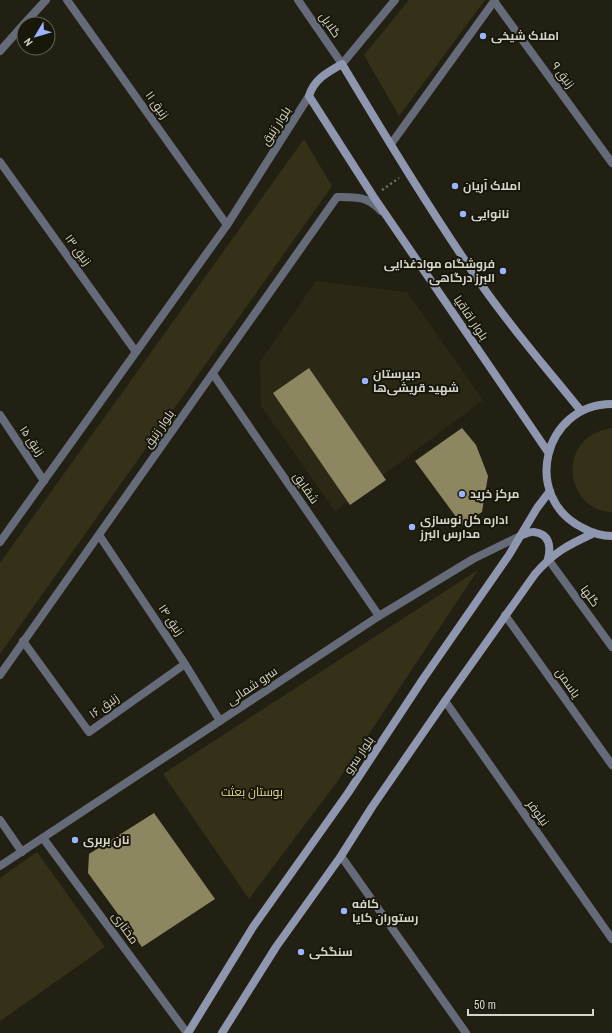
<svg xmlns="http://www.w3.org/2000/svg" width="612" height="1033" font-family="'Archivo Narrow',Cairo,sans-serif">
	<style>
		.built { fill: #2b2816 }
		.green { fill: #353119 }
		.building { fill: #8d8761 }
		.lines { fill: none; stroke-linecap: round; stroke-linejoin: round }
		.path { stroke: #727065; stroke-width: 2.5; stroke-dasharray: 2 3; stroke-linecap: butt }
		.minor { stroke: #666b7a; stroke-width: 8 }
		.tertiary { stroke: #666b7a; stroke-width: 8 }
		.secondary { stroke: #8e97af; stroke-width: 8 }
		.poi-dot { fill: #9ab5fd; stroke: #19170a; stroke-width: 1.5 }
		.labels { text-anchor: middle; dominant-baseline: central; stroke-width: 4; stroke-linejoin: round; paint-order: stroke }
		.street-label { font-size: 12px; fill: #d5d4cc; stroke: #19170a }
		.poi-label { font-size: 12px; font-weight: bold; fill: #d5d4cc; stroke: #19170a; text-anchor: start }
		.park-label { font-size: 12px; fill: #e3d897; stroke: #19170a }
	</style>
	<rect width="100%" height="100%" fill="#222013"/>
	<!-- built -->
	<path class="built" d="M316 281 407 292 483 400 335 511 261 406 260 362Z"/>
	<!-- green -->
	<path class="green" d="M409 0H485L399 116 364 55Z
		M304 139 332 186 0 654V563Z
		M612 428V512C564 511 555 436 612 428Z
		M478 570 337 782 249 899 163 774Z
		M37 852 105 947 0 1021V878Z"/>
	<!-- building -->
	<path class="building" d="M309 368 386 480 350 505 273 393Z
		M462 428 476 445 488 476 482 512 462 525 415 461Z
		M154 813 215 899 142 947 88 873 89 854Z"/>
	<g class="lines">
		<!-- path -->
		<path class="path" d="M382 190 399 178"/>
		<!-- minor -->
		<path class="minor" d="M67 0 227 225
			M298 0 342 64
			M494 1 612 163
			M24 24 46 0
			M0 51 24 24
			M0 162 136 352
			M213 374 379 616
			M0 415 44 481
			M99 535 185 664 220 721
			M548 559 612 647
			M505 615 612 765
			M23 641 89 732 185 664
			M445 701 612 939
			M0 820 22 852
			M43 838 187 1033"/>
		<!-- tertiary -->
		<path class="tertiary" d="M342 64 395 0
			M391 144 495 0
			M0 542 227 225 309 96
			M0 675 337 197C356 197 367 196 381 211
			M341 856 466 1033
			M0 866 379 616 473 559 522 535"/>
		<!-- secondary -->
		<path class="secondary" d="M612 404C543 404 521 498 583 528 592 533 602 536 612 536
			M548 452 373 196 309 96C314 79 328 72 342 64 387 139 433 215 483 287 513 330 548 370 581 411
			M522 535C526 534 531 531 534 532 550 534 551 547 548 559
			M188 1033 253 927 348 793 423 679 509 555 537 508 550 491
			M222 1033 276 947 341 856 372 807 445 701 535 574C554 552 568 545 594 533"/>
	</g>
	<!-- markers -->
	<g class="poi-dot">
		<circle cx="483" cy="36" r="4"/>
		<circle cx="455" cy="186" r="4"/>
		<circle cx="463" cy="214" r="4"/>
		<circle cx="503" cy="271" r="4"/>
		<circle cx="365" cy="381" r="4"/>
		<circle cx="462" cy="494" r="4"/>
		<circle cx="412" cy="527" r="4"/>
		<circle cx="75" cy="840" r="4"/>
		<circle cx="344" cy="911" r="4"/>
		<circle cx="301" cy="952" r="4"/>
	</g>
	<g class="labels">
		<!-- street labels -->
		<g class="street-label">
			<text transform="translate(330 25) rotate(55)">گلایل</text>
			<text transform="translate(563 75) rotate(54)">زنبق ۹</text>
			<text transform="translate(157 105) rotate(55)">زنبق ۱۱</text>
			<text transform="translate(276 126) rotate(-57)">بلوار زنبق</text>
			<text transform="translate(78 250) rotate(54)">زنبق ۱۳</text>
			<text transform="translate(471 318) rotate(56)">بلوار اقاقیا</text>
			<text transform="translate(159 429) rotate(-55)">بلوار زنبق</text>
			<text transform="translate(32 441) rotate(56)">زنبق ۱۵</text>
			<text transform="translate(306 488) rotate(55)">شقایق</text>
			<text transform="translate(590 596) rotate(54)">گلها</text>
			<text transform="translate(171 620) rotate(56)">زنبق ۱۴</text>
			<text transform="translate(568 683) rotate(55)">یاسمن</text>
			<text transform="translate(252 686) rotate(-34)">سرو شمالی</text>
			<text transform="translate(104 706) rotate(-35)">زنبق ۱۶</text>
			<text transform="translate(359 755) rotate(-56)">بلوار سرو</text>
			<text transform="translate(538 813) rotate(55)">نیلوفر</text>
			<text transform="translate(125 928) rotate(54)">مختاری</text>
		</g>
		<!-- poi labels -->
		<g class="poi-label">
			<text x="491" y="36">املاک شیخی</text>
			<text x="463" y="186">املاک آریان</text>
			<text x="471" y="214">نانوایی</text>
			<text x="495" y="264" text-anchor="end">فروشگاه موادغذایی<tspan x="495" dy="14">البرز درگاهی</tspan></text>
			<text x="373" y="374">دبیرستان<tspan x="373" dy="14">شهید قریشی‌ها</tspan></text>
			<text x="470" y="494">مرکز خرید</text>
			<text x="420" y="520">اداره کل نوسازی<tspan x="420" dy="14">مدارس البرز</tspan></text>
			<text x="83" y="840">نان بربری</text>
			<text x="352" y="904">کافه<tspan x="352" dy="14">رستوران کایا</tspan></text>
			<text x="309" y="952">سنگکی</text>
		</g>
		<!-- park labels -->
		<g class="park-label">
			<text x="252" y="792">بوستان بعثت</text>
		</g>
	</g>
	<!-- north arrow -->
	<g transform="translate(36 36) rotate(232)"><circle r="19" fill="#19170a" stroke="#646358"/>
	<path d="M0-3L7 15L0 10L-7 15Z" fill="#9ab5fd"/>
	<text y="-6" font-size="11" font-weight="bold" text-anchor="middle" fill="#d5d4cc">N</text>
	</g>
	<!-- scale -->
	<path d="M468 1009v6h125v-6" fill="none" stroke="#d5d4cc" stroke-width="2"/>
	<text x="474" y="1009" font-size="12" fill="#d5d4cc" stroke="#19170a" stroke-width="3" paint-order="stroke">50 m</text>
</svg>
